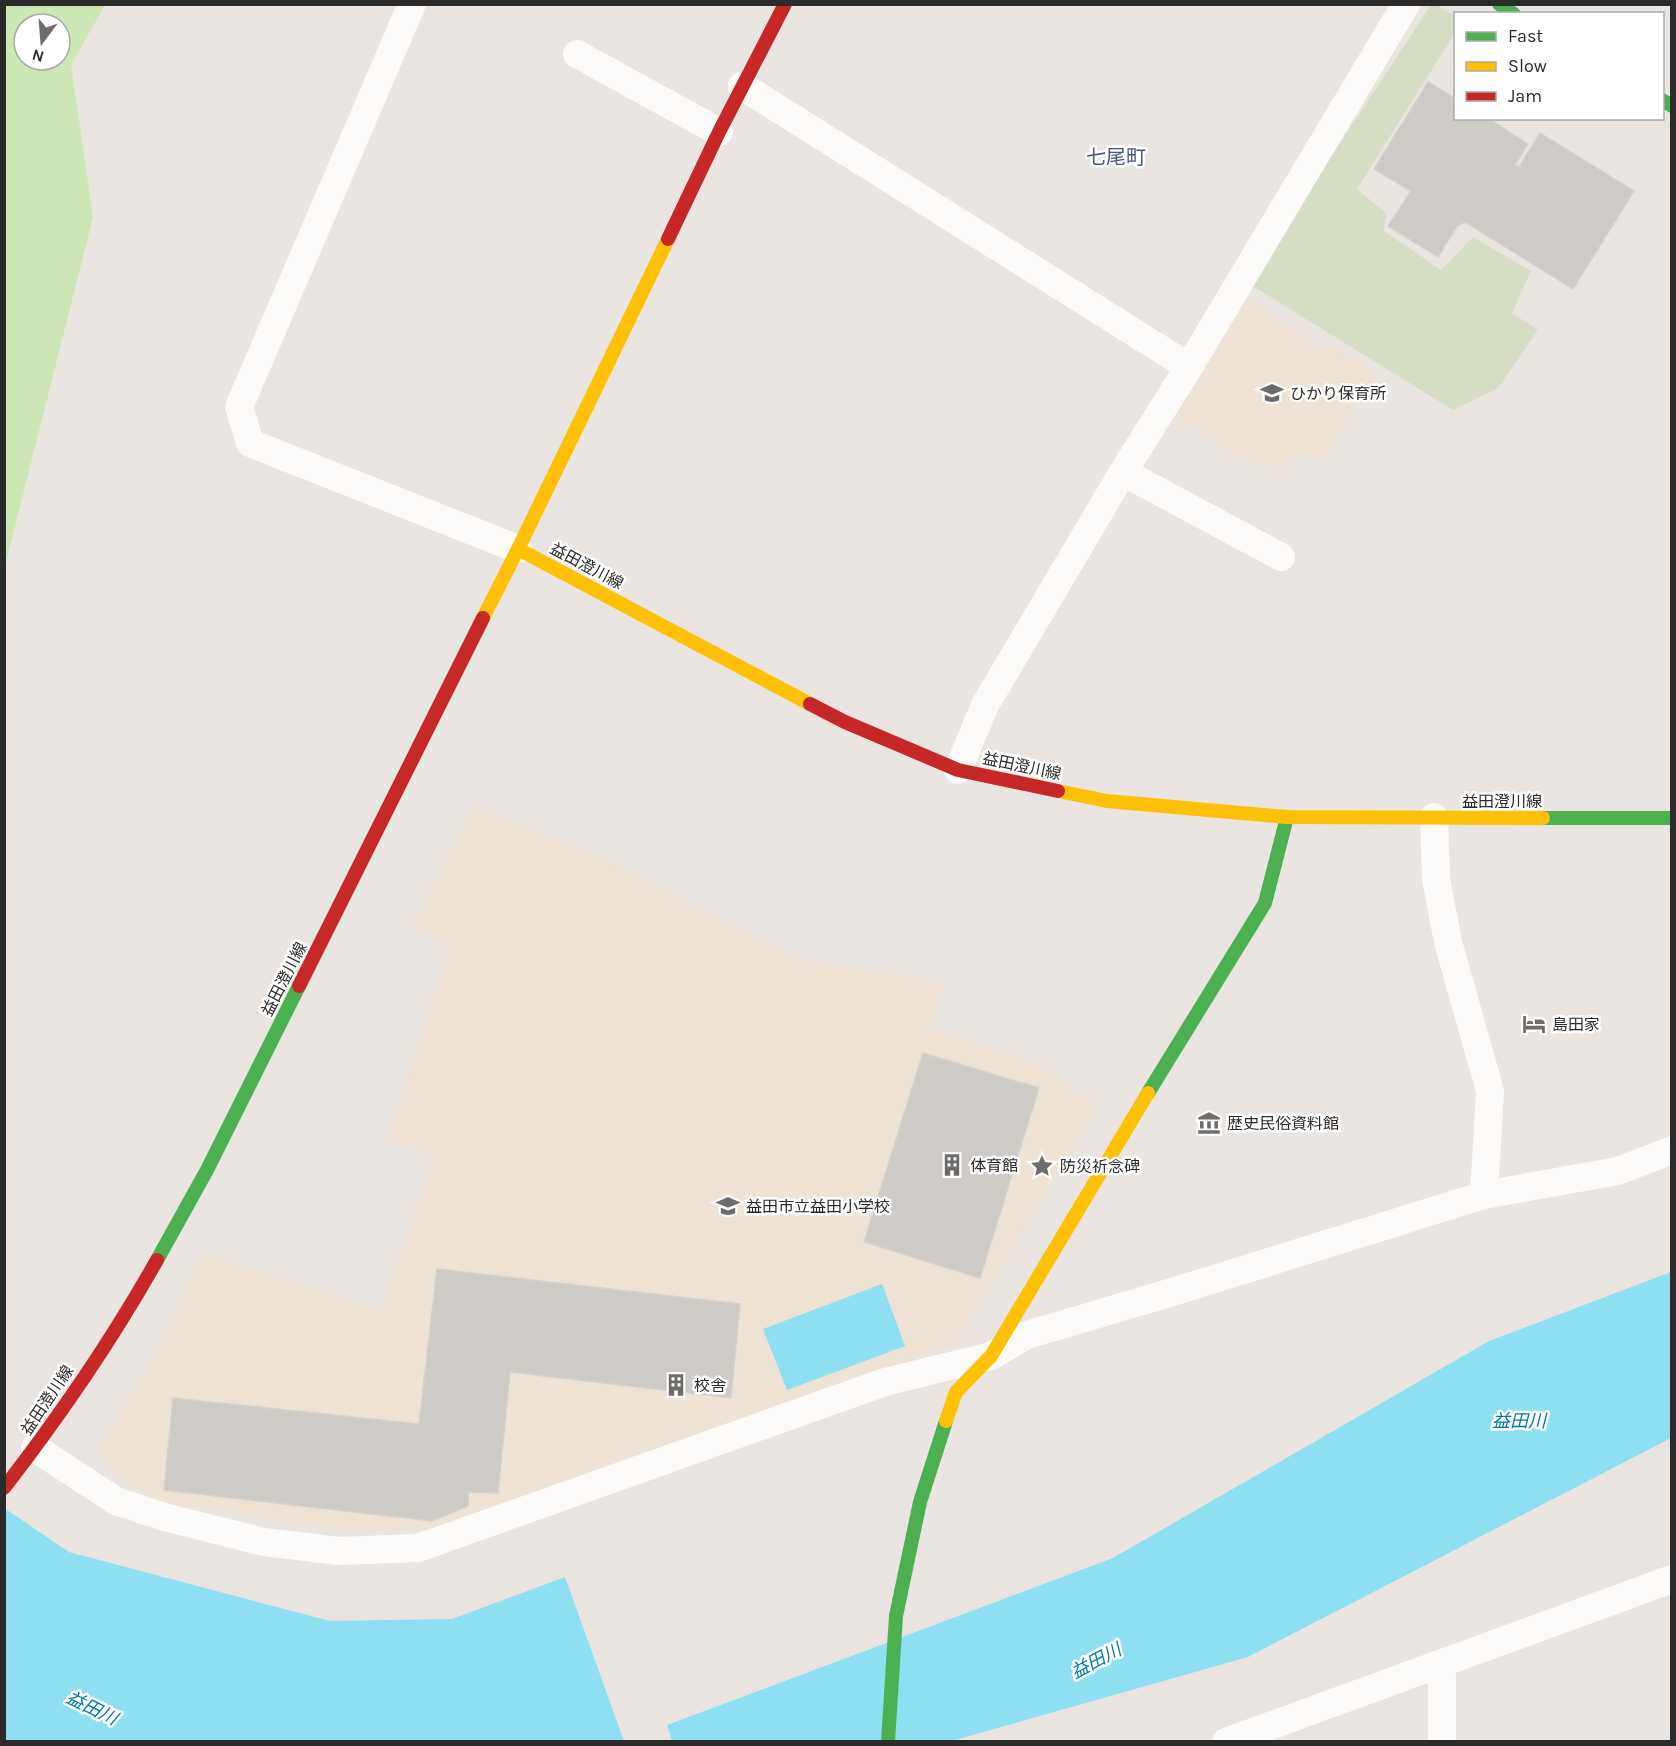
<svg xmlns="http://www.w3.org/2000/svg" width="1676" height="1746" font-family="Karla,'Noto Sans JP',sans-serif">
	<style>
		.education { fill: #eee3d4 }
		.green { fill: #cee7b6; fill-rule: evenodd }
		.cemetery { fill: #d7dec6 }
		.water { fill: #8edff1 }
		.building { fill: #cecbc7; stroke: #d5d1cc; stroke-width: 1.5 }
		.lines { fill: none; stroke-linecap: round; stroke-linejoin: round }
		.street { stroke: #fcfbfa; stroke-width: 28 }
		.fast { stroke: #4caf50; stroke-width: 14 }
		.slow { stroke: #ffc107; stroke-width: 14 }
		.jam { stroke: #c62828; stroke-width: 14 }
		.labels { text-anchor: middle; dominant-baseline: central; stroke-width: 5; stroke-linejoin: round; paint-order: stroke }
		.poi-label { font-size: 16px; fill: #2b2b2b; stroke: #fff; text-anchor: start }
		.street-label { font-size: 16px; fill: #2b2b2b; stroke: #fff }
		.water-label { font-size: 18px; font-style: italic; fill: #037aa6; stroke: #fff }
		.quarter-label { font-size: 20px; fill: #47557f; stroke: #fff }
	</style>
	<rect width="100%" height="100%" fill="#eae5e0"/>
	<!-- education -->
	<path class="education" d="M1241 293 1325 351 1334 346 1376 373 1323 462 1293 453 1283 471 1262 456 1255 467 1169 413Z
		M474 807 596 855 799 959 944 982 931 1028 1033 1061 1099 1105 957 1344 490 1507 441 1529 351 1532 161 1502 113 1474 96 1448 147 1368 202 1253 379 1310 434 1158 387 1139 449 946 412 926Z"/>
	<!-- green -->
	<path class="green" d="M5 4 105 5 71 65 93 217 5 566ZM24 24H60V60H24Z"/>
	<!-- cemetery -->
	<path class="cemetery" d="M1431 5H1436L1455 16V33L1357 189 1386 213 1384 231 1441 270 1473 237 1531 271 1512 313 1538 330 1498 388 1453 410 1248 283Z"/>
	<!-- water -->
	<path class="water" d="M1671 1272V1438L1248 1657 952 1741H672L667 1725 1113 1558 1489 1341Z
		M882 1284 905 1346 787 1390 763 1329Z
		M4 1508 69 1552 330 1621 452 1619 565 1577 624 1741H5Z"/>
	<!-- building -->
	<path class="building" d="M1428 82 1456 99V118H1488L1528 144 1515 165 1519 167 1540 133 1634 191 1573 289 1465 222 1457 226 1438 257 1388 226 1411 191 1374 169Z
		M923 1053 1039 1088 980 1278 864 1242Z
		M437 1269 740 1304 731 1398 510 1372 498 1493 469 1492 468 1506 432 1521 164 1490 173 1398 419 1424Z"/>
	<g class="lines">
		<!-- street -->
		<path class="street" d="M412 4 239 407 250 443 518 549
			M577 54 719 132
			M742 86 1189 367
			M1123 472 1281 557
			M958 770 985 705 1123 472 1189 367 1406 4
			M1434 817 1436 879 1448 942 1490 1091 1484 1195
			M35 1448 116 1501 164 1517 264 1542 339 1551 418 1548 885 1382 991 1356 1027 1335 1179 1290 1484 1195 1618 1171 1672 1150
			M1442 1663V1742
			M1226 1742 1672 1579"/>
		<!-- fast -->
		<path class="fast" d="M1499 4 1514 14
			M1662 100 1672 106
			M1543 818H1672
			M1148 1093 1265 903 1287 817
			M157 1260 207 1170 299 986
			M888 1742 896 1616 920 1502 946 1421"/>
		<!-- slow -->
		<path class="slow" d="M518 549 668 239
			M483 618 518 549 810 704
			M1058 791 1107 801 1287 817 1543 818
			M946 1421 956 1392 991 1356 1148 1093"/>
		<!-- jam -->
		<path class="jam" d="M668 239 719 132 785 4
			M810 704 845 722 958 770 1058 791
			M299 986 483 618
			M4 1488C59 1417 113 1338 157 1260"/>
	</g>
	<!-- icons -->
	<defs>
		<g id="school-bare" transform="scale(1.8)"><path d="M0-5L7-2L0 1L-7-2ZM-4 1L0 2.5L4 1V4Q0 6-4 4Z" fill="#6e6c6a" stroke="#fff" stroke-width="2.5" paint-order="stroke"/></g>
		<g id="hotel-bare" transform="scale(1.8)"><path d="M-6-4.5h1.5V1H6V5H4.5V3h-9V5H-6ZM-4 0a1.8 1.8 0 1 1 3.6 0ZM.5 0V-2.5h3Q6-2.5 6 0Z" fill="#6e6c6a" stroke="#fff" stroke-width="2.5" paint-order="stroke"/></g>
		<g id="museum-bare" transform="scale(1.8)"><path d="M0-6L6-3V-2H-6V-3ZM-5-1h2V3h-2ZM-1-1h2V3h-2ZM3-1h2V3H3ZM-6 4H6V6H-6Z" fill="#6e6c6a" stroke="#fff" stroke-width="2.5" paint-order="stroke"/></g>
		<g id="building-bare" transform="scale(1.8)"><path d="M-4-6H4V6H1V3H-1V6H-4ZM-2.5-4.3h1.7v1.8h-1.7ZM.8-4.3h1.7v1.8H.8ZM-2.5-1h1.7V.8h-1.7ZM.8-1h1.7V.8H.8Z" fill="#6e6c6a" stroke="#fff" stroke-width="2.5" paint-order="stroke"/></g>
		<g id="sight-bare" transform="scale(1.8)"><path d="M0-6L1.8-2.2L6-1.7L2.9 1.2L3.7 5.4L0 3.3L-3.7 5.4L-2.9 1.2L-6-1.7L-1.8-2.2Z" fill="#6e6c6a" stroke="#fff" stroke-width="2.5" paint-order="stroke"/></g>
	</defs>
	<g fill-rule="evenodd">
		<use href="#school-bare" x="1272" y="393"/>
		<use href="#hotel-bare" x="1534" y="1024"/>
		<use href="#museum-bare" x="1209" y="1123"/>
		<use href="#building-bare" x="952" y="1165"/>
		<use href="#sight-bare" x="1042" y="1166"/>
		<use href="#school-bare" x="728" y="1206"/>
		<use href="#building-bare" x="676" y="1385"/>
	</g>
	<g class="labels">
		<!-- poi labels -->
		<g class="poi-label">
			<text x="1290" y="393">ひかり保育所</text>
			<text x="1552" y="1024">島田家</text>
			<text x="1227" y="1123">歴史民俗資料館</text>
			<text x="970" y="1165">体育館</text>
			<text x="1060" y="1166">防災祈念碑</text>
			<text x="746" y="1206">益田市立益田小学校</text>
			<text x="694" y="1385">校舎</text>
		</g>
		<!-- street labels -->
		<g class="street-label">
			<text transform="translate(587 566) rotate(28)">益田澄川線</text>
			<text transform="translate(1022 766) rotate(12)">益田澄川線</text>
			<text x="1502" y="801">益田澄川線</text>
			<text transform="translate(284 979) rotate(-63)">益田澄川線</text>
			<text transform="translate(47 1400) rotate(-56)">益田澄川線</text>
		</g>
		<!-- water labels -->
		<g class="water-label">
			<text x="1519" y="1421">益田川</text>
			<text transform="translate(1096 1661) rotate(-28)">益田川</text>
			<text transform="translate(92 1708) rotate(26)">益田川</text>
		</g>
		<!-- quarter labels -->
		<g class="quarter-label">
			<text x="1116" y="157">七尾町</text>
		</g>
	</g>
	<!-- border -->
	<rect width="1676" height="1746" fill="none" stroke="#2b2b2b" stroke-width="12"/>
	<!-- legend -->
	<rect x="1454" y="12" width="210" height="108" fill="#ffffff" stroke="#aaaaaa" stroke-width="1.5"/>
	<rect x="1466" y="32" width="30" height="9" fill="#4caf50" stroke="#aaaaaa" stroke-width="1.5"/>
	<text x="1508" y="42" font-size="18" fill="#2b2b2b">Fast</text>
	<rect x="1466" y="62" width="30" height="9" fill="#ffc107" stroke="#aaaaaa" stroke-width="1.5"/>
	<text x="1508" y="72" font-size="18" fill="#2b2b2b">Slow</text>
	<rect x="1466" y="92" width="30" height="9" fill="#c62828" stroke="#aaaaaa" stroke-width="1.5"/>
	<text x="1508" y="102" font-size="18" fill="#2b2b2b">Jam</text>
	<!-- north arrow -->
	<g transform="translate(42 42) rotate(196)"><circle r="28" fill="#ffffff" stroke="#aaaaaa" stroke-width="1.5"/>
	<path d="M0-4.5L10 22L0 15L-10 22Z" fill="#6e6c6a"/>
	<text y="-9" font-size="16" font-weight="bold" text-anchor="middle" fill="#2b2b2b">N</text>
	</g>
</svg>
